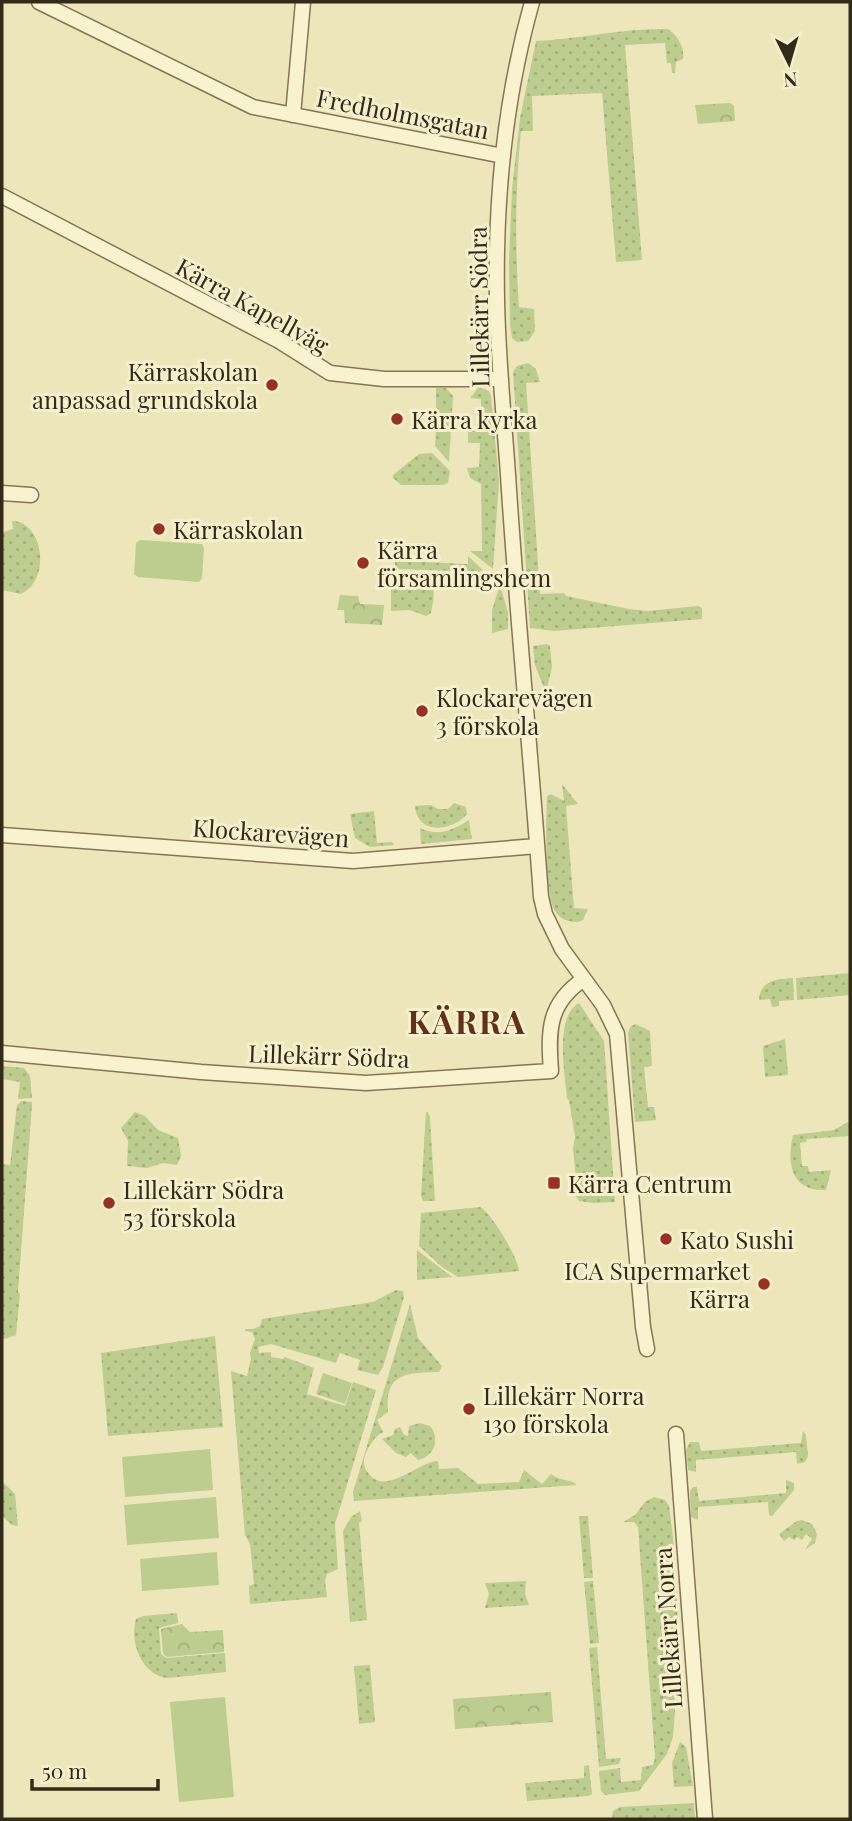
<svg xmlns="http://www.w3.org/2000/svg" width="852" height="1821" font-family="'Playfair Display',serif">
	<style>
		.grass { fill: url(#grass-dots) }
		.park { fill: url(#park-crowns) }
		.pitch { fill: #bdcc8f }
		.lines { fill: none; stroke-linecap: round; stroke-linejoin: round }
		.minor-casing { stroke: #857555; stroke-width: 17 }
		.minor { stroke: #f9f2ce; stroke-width: 14 }
		.poi-dot { fill: #963224; stroke: #f6efcb; stroke-width: 2.5 }
		.labels { text-anchor: middle; dominant-baseline: central; stroke-width: 6; stroke-linejoin: round; paint-order: stroke }
		.street-label { font-size: 24px; fill: #342a1a; stroke: #f6efcb }
		.poi-label { font-size: 24px; fill: #342a1a; stroke: #f6efcb; text-anchor: start }
		.district-label { font-size: 32px; font-weight: bold; letter-spacing: 2px; fill: #623119; stroke: #f6efcb }
	</style>
	<defs>
		<pattern id="grass-dots" width="8" height="8" patternUnits="userSpaceOnUse" patternTransform="scale(1.75)"><rect width="8" height="8" fill="#bdcc8f"/><path d="M2 2h.1M6 6h.1" fill="none" stroke="#a3af7b" stroke-width="1.8" stroke-linecap="round"/></pattern>
		<pattern id="park-crowns" width="20" height="18" patternUnits="userSpaceOnUse" patternTransform="scale(1.75)"><rect width="20" height="18" fill="#bdcc8f"/><path d="M2 6a3 3 0 1 1 6 0M12 15a3 3 0 1 1 6 0" fill="none" stroke="#a3af7b"/></pattern>
	</defs>
	<rect width="100%" height="100%" fill="#eee6bb"/>
	<!-- grass -->
	<path class="grass" d="M668 29C677 35 685 47 683 59L676 62 675 73H672L671 63H667L665 43 625 45 642 260 616 262 602 93 532 96 533 131H521C515 189 515 248 519 307L534 309 535 331 528 341 517 342 512 338 510 325 509 262 512 189 520 118 536 41C580 39 623 28 668 29Z
		M528 363 536 369 540 382 526 383 540 594 564 593 566 596 629 609 647 611 698 606 702 608V619L554 631 530 628 513 372 517 366Z
		M479 387 489 391 491 396 499 482 493 569 470 551H482L481 484 470 478 467 468 479 467 480 443H468V431L481 430V399L470 398Z
		M436 388H446L453 396 449 462 435 446 436 430 440 428 443 421 436 415Z
		M432 453 450 471 448 483 442 485H401L393 478V475L419 454Z
		M12 521C43 521 52 579 21 594L2 590V527L3 532 13 529Z
		M401 551V561L468 564V556L483 570 479 572 400 569 395 567V554Z
		M394 584C411 591 419 583 432 587 436 593 432 606 431 613L426 616 410 610 391 611V587Z
		M500 585 508 612V629L492 633V610Z
		M547 644 550 646 552 667 546 693 535 665 533 646Z
		M562 784 578 804 566 806 574 908 588 909 583 920 578 922C569 922 559 919 555 911 544 893 546 818 547 796L551 794 564 801Z
		M454 803 466 807 467 814C452 832 417 835 415 806L431 805 438 809H448Z
		M374 811 377 843 392 842 394 845 370 847 355 838 350 814Z
		M469 820 472 839 421 844 420 828C439 837 453 830 469 820Z
		M850 973V995L797 1000 796 978Z
		M793 978 794 1000 779 1001V1006L772 1007 770 999 759 1000C760 980 777 979 793 978Z
		M579 1003 604 1041 615 1202 593 1203 579 1201 573 1191 577 1190 573 1148 575 1137 569 1100 567 1099C565 1074 554 1017 579 1003Z
		M636 1024 650 1031 652 1066 644 1067 648 1107H654L656 1120 635 1122 628 1033 631 1026Z
		M785 1039 788 1075 765 1077 763 1046Z
		M2 1066 24 1068 30 1076 32 1098 18 1099 20 1082 2 1079Z
		M22 1101 32 1102V1105L18 1292 20 1294 16 1335 2 1340V1164L10 1165 17 1105Z
		M135 1112 145 1116 158 1130 178 1138 181 1156 177 1165 163 1163 147 1168 127 1166 128 1141 121 1128Z
		M426 1112H428L430 1118 435 1201H423L421 1196Z
		M848 1122 850 1123V1136L807 1139 806 1142 800 1143 802 1166H808L809 1172 831 1170 826 1190C792 1192 786 1164 793 1135L834 1130Z
		M480 1207C492 1214 518 1257 519 1271L458 1277 442 1267 419 1246 421 1213Z
		M417 1250 452 1277 417 1280Z
		M396 1290 403 1291 404 1297 383 1367 378 1375 357 1370 360 1360 340 1353 336 1363 271 1344 258 1347 259 1353 271 1352V1357L283 1359 285 1357 314 1368 307 1394 345 1406 353 1382 376 1390 335 1524 338 1569 327 1574 325 1581 327 1597 250 1604 249 1586 254 1584 250 1544 245 1535 231 1371 247 1376 251 1359 250 1353 255 1339 252 1332 245 1331V1329H253L260 1326 262 1319 373 1302Z
		M410 1304 418 1338 442 1366 439 1372C408 1373 384 1372 388 1412L377 1420 383 1432C375 1436 370 1444 366 1453 363 1460 363 1467 368 1473 386 1497 417 1462 438 1461L439 1469 458 1468 478 1484 519 1482 524 1470 542 1484 551 1474C559 1481 571 1479 577 1485L354 1501 353 1492Z
		M215 1336 223 1427 108 1436 101 1353Z
		M420 1423 430 1426C441 1440 434 1456 418 1460L411 1453 406 1457 396 1453 382 1439 393 1435 395 1429 400 1427 404 1435 408 1436 409 1426Z
		M803 1431 806 1435 808 1456 805 1462 797 1464 796 1452 696 1460V1472L688 1470 686 1450 690 1442H699L701 1451 801 1443Z
		M786 1480 794 1483V1490L772 1516 769 1515 768 1502 698 1507V1520L691 1517 690 1491 693 1487H697L699 1501 786 1493Z
		M2 1481 15 1494 18 1526 12 1525 2 1516Z
		M654 1497 665 1500 669 1506 673 1537 679 1636 678 1677 674 1688 675 1711 673 1737 667 1754 639 1791 605 1795 601 1791 599 1771 620 1768 621 1782 641 1780 642 1767 653 1765 655 1758 638 1527 634 1522H623L635 1515 645 1502Z
		M360 1511 362 1521 359 1522 367 1620 350 1622 343 1531 351 1517Z
		M579 1516H588L593 1578H584Z
		M802 1520 812 1524 817 1534 815 1543 805 1550 812 1539 806 1534 802 1540 797 1537 794 1540 789 1537 784 1541 779 1534 797 1521Z
		M526 1581 525 1594 529 1605 485 1608 489 1594 485 1583Z
		M593 1581 599 1643 590 1644 584 1582Z
		M177 1613 178 1623 159 1628 161 1654 166 1658 225 1653 226 1672 168 1678C142 1676 129 1642 136 1619L143 1616Z
		M597 1647 606 1759 621 1758 619 1764 599 1767 589 1648Z
		M370 1665 375 1722 359 1724 354 1666Z
		M680 1742 686 1747 693 1786 674 1787 672 1763Z
		M589 1765 592 1794 588 1796 527 1801 525 1783 584 1778V1766Z
		M694 1803 695 1819H612L613 1811 620 1807Z"/>
	<!-- park -->
	<path class="park" d="M730 103 734 106 735 121 698 124 695 105Z
		M340 595 358 596 360 604 384 605 382 625 345 623 344 610H337Z
		M323 1373 352 1383 345 1404 316 1394Z
		M182 1624 190 1632 223 1630 224 1652 167 1657 163 1654 161 1629Z
		M551 1692 553 1722 455 1729 453 1699Z"/>
	<!-- pitch -->
	<path class="pitch" d="M140 540 202 544 204 548 202 578 199 582 138 577 134 574 136 543Z
		M210 1449 213 1490 125 1497 122 1457Z
		M216 1497 219 1538 127 1545 124 1505Z
		M217 1552 219 1585 142 1591 140 1559Z
		M225 1697 234 1797 179 1802 170 1702Z"/>
	<g class="lines">
		<!-- minor casing -->
		<g class="minor-casing">
			<path id="minor" d="M39 2 253 107 503 156
				M532 2C505 98 495 201 497 300 498 359 504 417 508 475 517 616 531 756 541 897L545 914 562 949 603 1005 617 1034 643 1327 647 1349
				M293 115 303 2
				M2 196 279 341 330 373 384 379H501
				M2 493 31 495
				M2 835 353 861 537 846
				M2 1053 201 1072 366 1083 551 1071C548 1030 548 1003 584 979
				M676 1434 705 1819"/>
		</g>
		<!-- minor -->
		<use href="#minor" class="minor"/>
	</g>
	<!-- markers -->
	<g class="poi-dot">
		<circle cx="272" cy="385" r="7"/>
		<circle cx="397" cy="419" r="7"/>
		<circle cx="159" cy="529" r="7"/>
		<circle cx="363" cy="563" r="7"/>
		<circle cx="422" cy="711" r="7"/>
		<rect x="547" y="1176" width="14" height="14" rx="3.5"/>
		<circle cx="109" cy="1203" r="7"/>
		<circle cx="666" cy="1239" r="7"/>
		<circle cx="764" cy="1284" r="7"/>
		<circle cx="469" cy="1409" r="7"/>
	</g>
	<g class="labels">
		<!-- street labels -->
		<g class="street-label">
			<text transform="translate(403 113) rotate(11)">Fredholmsgatan</text>
			<text transform="translate(253 305) rotate(29)">Kärra Kapellväg</text>
			<text transform="translate(478 307) rotate(-91)">Lillekärr Södra</text>
			<text transform="translate(271 832) rotate(4)">Klockarevägen</text>
			<text transform="translate(329 1055) rotate(2)">Lillekärr Södra</text>
			<text transform="translate(667 1628) rotate(-94)">Lillekärr Norra</text>
		</g>
		<!-- poi labels -->
		<g class="poi-label">
			<text x="258" y="371" text-anchor="end">Kärraskolan<tspan x="258" dy="28">anpassad grundskola</tspan></text>
			<text x="411" y="419">Kärra kyrka</text>
			<text x="173" y="529">Kärraskolan</text>
			<text x="377" y="549">Kärra<tspan x="377" dy="28">församlingshem</tspan></text>
			<text x="436" y="697">Klockarevägen<tspan x="436" dy="28">3 förskola</tspan></text>
			<text x="568" y="1183">Kärra Centrum</text>
			<text x="123" y="1189">Lillekärr Södra<tspan x="123" dy="28">53 förskola</tspan></text>
			<text x="680" y="1239">Kato Sushi</text>
			<text x="750" y="1270" text-anchor="end">ICA Supermarket<tspan x="750" dy="28">Kärra</tspan></text>
			<text x="483" y="1395">Lillekärr Norra<tspan x="483" dy="28">130 förskola</tspan></text>
		</g>
		<!-- district labels -->
		<g class="district-label">
			<text x="467" y="1020">KÄRRA</text>
		</g>
	</g>
	<!-- border -->
	<rect width="852" height="1821" fill="none" stroke="#342a1a" stroke-width="7"/>
	<!-- north arrow -->
	<g transform="translate(789 63) rotate(175)" stroke="#f6efcb" stroke-width="5" paint-order="stroke">
	<path d="M0-5L12 26L0 18L-12 26Z" fill="#342a1a"/>
	<text y="-10" font-size="19" font-weight="bold" text-anchor="middle" fill="#342a1a">N</text>
	</g>
	<!-- scale -->
	<path d="M32 1779v10h126v-10" fill="none" stroke="#342a1a" stroke-width="3.5"/>
	<text x="42" y="1779" font-size="21" fill="#342a1a" stroke="#f6efcb" stroke-width="5" paint-order="stroke">50 m</text>
</svg>
